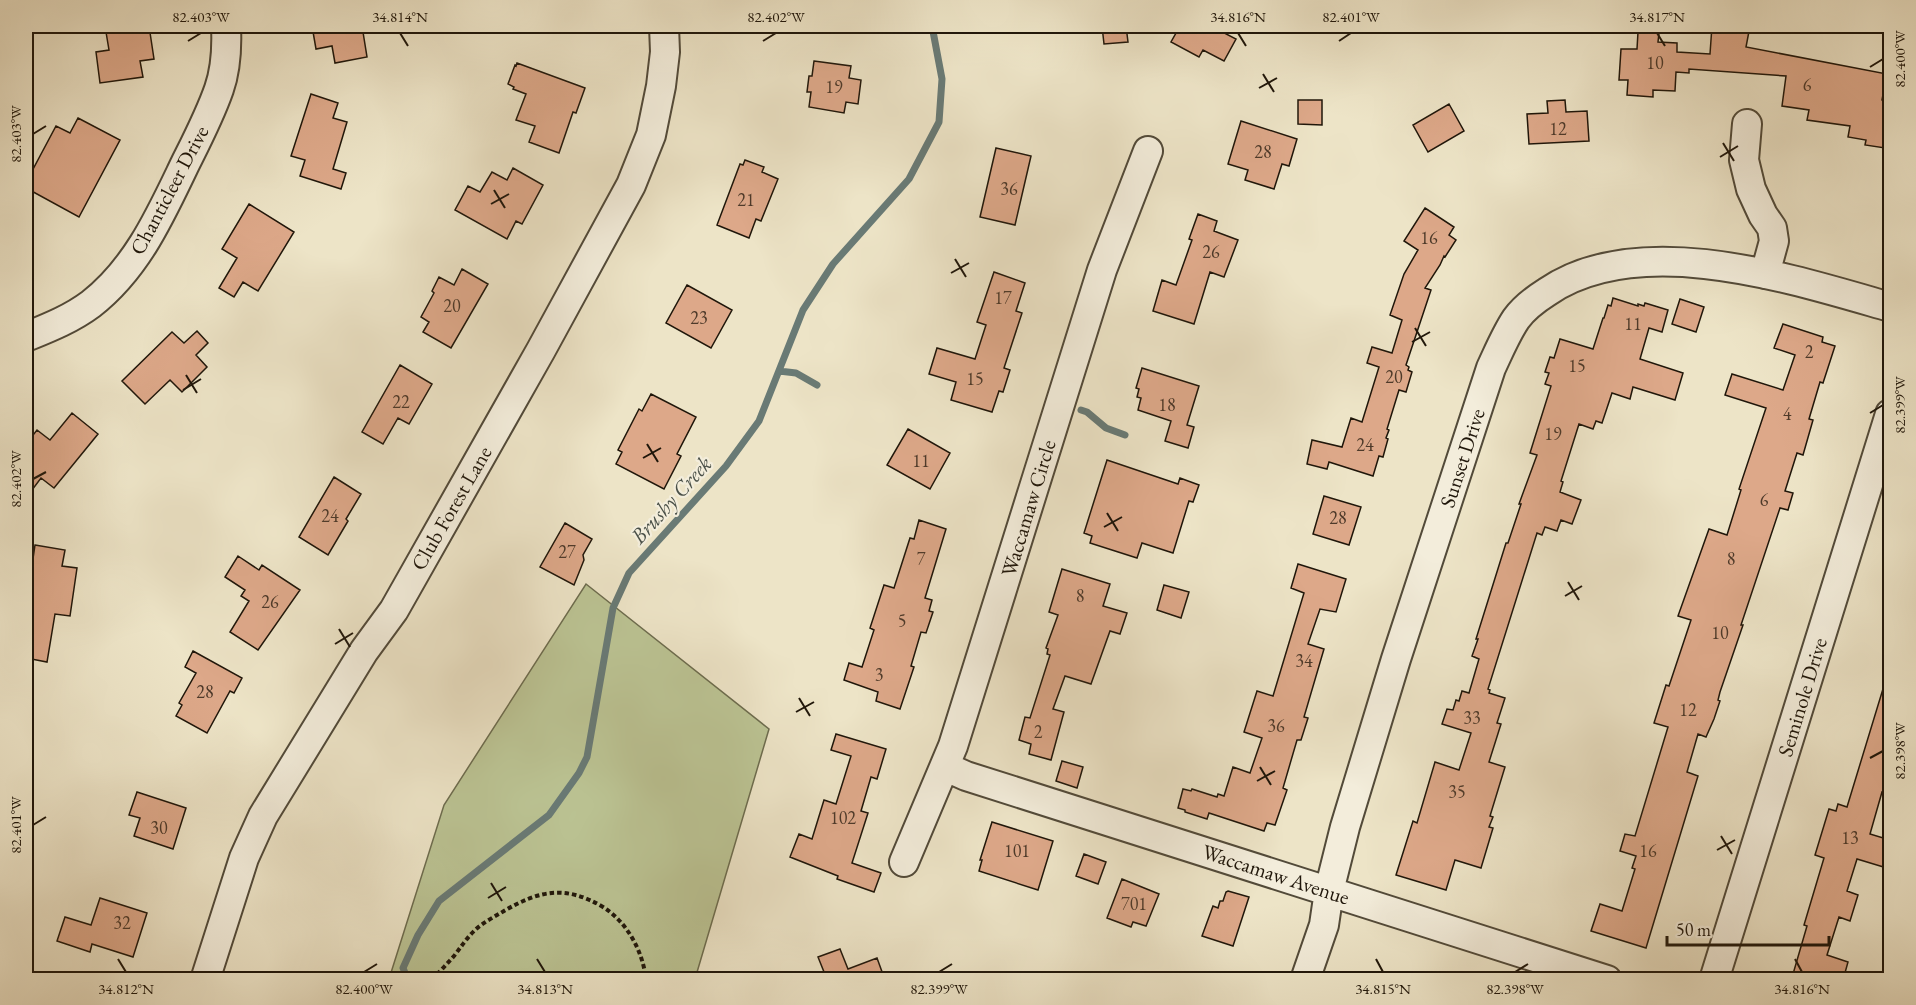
<svg xmlns="http://www.w3.org/2000/svg" width="1916" height="1005" font-family="'EB Garamond',serif">
	<style>
		.green { fill: #bbc393; stroke: #6d6c4e; stroke-width: 1.5 }
		.lines { fill: none; stroke-linecap: round; stroke-linejoin: round }
		.stream { stroke: #697a75; stroke-width: 7 }
		.building { fill: #dda889; stroke: #1f160a; stroke-width: 1.5 }
		.minor-casing { stroke: #524a39; stroke-width: 32 }
		.path { stroke: #1f160a; stroke-width: 4; stroke-dasharray: 4.5 3; stroke-linecap: butt }
		.minor { stroke: #f3eddb; stroke-width: 28 }
		.ticks { fill: none; stroke: #1f160a; stroke-width: 2 }
		.labels { text-anchor: middle; dominant-baseline: central; stroke-width: 4.5; stroke-linejoin: round; paint-order: stroke }
		.number-label { font-size: 18px; fill: #4e3a2a }
		.street-label { font-size: 21px; fill: #1f160a; stroke: #f3eddb }
		.water-label { font-size: 22px; font-style: italic; fill: #4a5048; stroke: #f3eddb }
		.neatline { fill: none; stroke: #1f160a; stroke-width: 2 }
		.ticks-label { font-size: 15px; text-anchor: middle; fill: #1f160a }
	</style>
	<rect width="100%" height="100%" fill="#ede4c7"/>
	<filter id="stains"><feTurbulence type="fractalNoise" baseFrequency=".00333" numOctaves="4"/><feColorMatrix values="0 0 0 0 .2 0 0 0 0 .09 0 0 0 0 .02 0 0 0 .5 -.17"/></filter>
	<radialGradient id="worn" r=".72"><stop offset=".6" stop-color="#630" stop-opacity="0"/><stop offset="1" stop-color="#630" stop-opacity=".3"/></radialGradient>
	<!-- green -->
	<path class="green" d="M586 584 769 729 695 979H389L444 805Z"/>
	<g class="lines">
		<!-- stream -->
		<path class="stream" d="M779 371 796 373 817 385
			M1081 410 1087 412 1106 428 1125 435
			M408 980 403 968 418 935 439 901 549 815 579 773 587 757 613 608 629 573 726 466 759 421 803 310 833 264 909 179 939 122 942 79 932 26"/>
	</g>
	<!-- building -->
	<path class="building" d="M105 26H149L154 59 140 61 143 77 100 83 96 52 109 50Z
		M312 26H362L367 57 335 63 332 46 316 49Z
		M1102 26H1126L1128 42 1104 44Z
		M1180 26H1211L1236 39 1224 61 1203 50 1199 57 1171 42Z
		M1712 26H1750L1746 47 1887 74 1882 100 1890 102V120L1885 148 1865 145 1866 140 1848 137 1850 126 1807 120 1809 110 1782 106 1786 76 1689 69V73L1676 72 1675 91 1653 90V97L1627 95 1628 80H1619L1621 49H1637L1638 32 1659 33 1658 42 1677 43V52L1710 54Z
		M814 61 851 66 849 78 861 80 858 104 846 102 844 113 809 107 811 92H807L809 76H812Z
		M517 63 585 88 576 113 573 112 559 153 529 142 535 126 516 120 526 94 513 89 514 87 508 84 515 65 516 66Z
		M311 94 338 103 333 118 347 122 333 169 346 173 341 189 300 176 305 160 291 156Z
		M1298 100H1322V125L1298 124Z
		M1565 100 1566 112 1587 111 1589 141 1529 144 1527 114 1548 113 1547 101Z
		M1449 104 1464 131 1428 152 1413 125Z
		M78 118 120 140 79 217 26 188V168L32 171 56 126 70 133Z
		M1241 121 1297 139 1289 166 1282 164 1274 189 1245 180 1248 170 1228 164Z
		M996 148 1031 156 1015 225 980 217Z
		M745 160 764 167 762 172 778 179 761 221 756 219 749 238 717 225 740 164 743 165Z
		M513 168 543 185 522 224 516 221 507 239 455 210 468 186 480 192 492 172 507 180Z
		M249 204 294 232 258 291 243 282 234 297 219 288 237 258 222 249Z
		M1425 208 1454 227 1449 235 1456 240 1445 257 1444 256 1440 265 1425 288 1431 290 1406 365 1409 367 1408 370 1412 372 1406 392 1399 390 1387 429 1389 430 1386 438 1388 439 1383 457 1379 456 1373 476 1329 462 1327 469 1307 464 1312 440 1342 447 1351 418 1362 422 1379 367 1367 363 1372 347 1392 353 1402 320 1390 315 1404 274 1418 250 1404 241Z
		M1198 214 1217 221 1214 231 1238 240 1224 277 1210 272 1194 324 1153 311 1162 280 1176 285 1192 240 1189 239Z
		M462 269 488 284 451 348 423 332 429 322 421 317 434 293 432 291 439 277 454 285Z
		M994 272 1025 283 1016 311 1022 313 1004 368 1010 370 1003 392 999 391 992 412 951 400 956 382 929 374 937 348 975 359 986 325 977 322Z
		M687 285 732 310 711 348 666 323Z
		M1613 298 1638 306V304L1644 306 1645 303 1668 310 1662 332 1649 328 1640 359 1683 373 1675 400 1633 387 1630 399 1612 393 1602 423 1596 421 1593 429 1579 424 1561 481 1563 482 1560 492 1581 500 1572 524 1561 520 1557 531 1545 527 1542 535 1537 533 1488 689 1490 690 1489 693 1505 698 1497 723 1501 724 1489 762 1505 767 1490 816 1493 817 1489 827 1493 828 1481 868 1455 860 1446 890 1396 875 1413 821 1417 823 1435 762 1459 770 1471 733 1442 724 1447 709 1453 710 1456 700 1459 701 1462 691 1469 693 1479 659 1472 656 1478 639H1476L1506 543H1508L1521 504H1519L1537 455 1530 453 1551 386 1545 384 1549 373 1545 372 1550 357 1554 358 1560 339 1593 349 1603 318H1604L1608 305 1611 306Z
		M1680 299 1704 307 1696 332 1672 324Z
		M1783 324 1823 337 1822 342 1835 346 1823 383 1820 382 1809 419 1813 420 1803 455 1797 453 1785 491 1793 493 1788 510 1780 508 1741 625H1743L1720 692 1718 700 1720 701 1714 719 1706 737 1698 734 1687 772 1698 776 1646 948 1591 931 1600 904 1622 911 1635 869 1632 868 1636 856 1620 851 1625 834 1635 836 1668 727 1654 723 1666 685 1669 686 1691 620 1678 616 1709 529 1727 535 1741 490 1739 489 1766 408 1725 395 1732 374 1783 390 1795 355 1774 348Z
		M197 331 208 343 196 355 207 367 182 392 170 380 145 404 122 381 172 332 184 343Z
		M400 365 432 384 409 424 398 418 383 444 362 432Z
		M1142 368 1199 386 1187 425 1194 427 1188 448 1165 441 1171 421 1138 410 1141 398 1137 397 1139 389 1136 388Z
		M651 394 696 417 677 454 681 456 664 489 616 464 622 452 618 450 639 409 642 411Z
		M72 413 98 434 54 488 41 478 26 498V444L37 430 50 440Z
		M908 429 950 453 930 489 887 465Z
		M1107 460 1178 484 1180 478 1199 485 1193 502 1189 501 1173 553 1142 543 1137 558 1090 543 1092 536 1084 533Z
		M334 477 361 494 346 519 348 521 328 555 299 537Z
		M1324 496 1361 507 1349 545 1313 534Z
		M919 520 946 529 925 598 932 600 929 611 933 612 926 633 921 632 911 666 914 667 900 709 876 701 878 692 844 680 849 663 862 667 874 630 870 628 884 585 894 588 910 538 914 539Z
		M565 523 592 539 583 555 584 560 574 585 540 567Z
		M35 545 65 550 62 566 77 568 70 616 55 614 47 662 26 658V593H28Z
		M238 556 259 570 262 565 300 590 258 650 230 632 249 601 241 596 245 590 225 577Z
		M1298 564 1346 579 1336 612 1320 609 1308 644 1324 649 1304 717 1308 718 1301 740H1297L1283 788 1287 790 1275 825 1267 823 1264 831 1209 813 1207 819 1185 812V810L1178 808 1183 789 1191 791 1192 789 1217 797 1218 794 1224 796 1233 767 1250 773 1262 738 1244 732 1257 691 1273 696 1304 593 1291 588Z
		M1062 569 1110 584 1103 606 1127 613 1120 634 1110 631 1091 684 1065 676 1053 709 1064 712 1051 760 1029 754 1031 744 1019 740 1025 717 1030 718 1050 655 1047 654 1048 649 1046 648 1058 615 1049 612Z
		M1164 585 1189 592 1181 618 1157 610Z
		M193 651 242 678 234 693 230 691 207 733 176 716 182 705 179 703 196 673 185 667Z
		M1886 679H1890V794L1882 792 1870 834 1890 840V869L1857 859 1847 891 1858 895 1850 921 1839 917 1827 955 1848 962 1843 980H1793L1795 975 1793 974 1807 926 1804 925 1824 858 1815 855 1829 809 1836 811 1838 804 1847 807Z
		M836 734 886 749 877 779 871 777 861 811 868 813 852 863 881 873 874 892 837 879 838 876 790 857 799 834 812 839 824 800 836 804 851 756 831 750Z
		M1062 761 1083 767 1077 788 1056 781Z
		M137 792 186 808 173 849 134 836 140 818 129 815Z
		M992 822 1053 841 1038 890 979 871 982 860H980Z
		M1084 854 1106 862 1098 884 1076 876Z
		M1122 879 1159 894 1146 926 1133 922 1131 927 1107 918Z
		M1228 891 1249 897 1233 946 1202 936 1213 906 1218 908 1220 901H1223L1226 892Z
		M100 898 147 913 133 957 92 944 90 952 57 941 65 917 91 925Z
		M840 949 848 969 877 958 885 980H824L826 977 818 957Z"/>
	<g class="lines">
		<!-- minor casing -->
		<g class="minor-casing">
			<path id="minor" d="M1747 124 1744 160 1751 189 1763 215 1772 228 1774 241 1765 274
				M26 337C48 328 71 319 91 304 137 268 160 216 185 164 197 140 210 115 219 89 226 69 227 47 226 26
				M946 767 966 776 1607 980
				M904 862 953 746 1102 270 1148 151
				M205 980 244 858 263 816 364 651 394 610 541 350 631 185 651 135 661 86 665 52 664 26
				M1305 980 1324 925 1329 891 1345 827 1396 659 1491 368C1499 351 1506 334 1516 319 1524 308 1536 299 1547 292 1639 229 1792 279 1890 307
				M1714 980 1890 414"/>
		</g>
		<!-- path -->
		<path class="path" d="M432 980C439 972 447 964 454 956 461 947 466 939 474 931 482 923 494 917 504 911 540 890 566 885 603 907 627 922 643 951 646 980"/>
		<!-- minor -->
		<use href="#minor" class="minor"/>
	</g>
	<!-- ticks -->
	<path class="ticks" d="M400 33 408 46M1238 33 1246 46M1657 33 1665 46M188 41 201 33M763 41 776 33M1339 41 1351 33M1870 67 1883 59M1263 74 1274 92M1259 88 1277 78M33 134 46 126M1723 143 1734 161M1720 157 1738 146M494 190 505 208M491 204 509 194M955 259 966 277M951 273 969 263M1415 328 1426 346M1412 342 1430 332M186 375 197 393M183 390 201 379M1870 413 1883 405M647 444 658 462M643 458 661 448M33 479 46 472M1107 513 1118 531M1104 527 1122 517M1568 582 1579 600M1565 596 1582 586M339 629 350 647M335 644 353 633M799 698 810 716M796 712 814 702M1870 758 1883 751M1260 767 1271 785M1257 781 1275 771M33 825 46 817M1721 836 1732 854M1717 850 1735 840M491 883 502 901M488 898 506 887M118 959 126 972M537 959 545 972M1376 959 1383 972M1795 959 1802 972M364 972 377 964M939 972 952 964M1515 972 1528 964"/>
	<g class="labels">
		<!-- number labels -->
		<g class="number-label">
			<text x="1655" y="62">10</text>
			<text x="1807" y="84">6</text>
			<text x="834" y="86">19</text>
			<text x="1558" y="128">12</text>
			<text x="1263" y="151">28</text>
			<text x="1009" y="188">36</text>
			<text x="746" y="199">21</text>
			<text x="1429" y="237">16</text>
			<text x="1211" y="251">26</text>
			<text x="1003" y="297">17</text>
			<text x="452" y="305">20</text>
			<text x="699" y="317">23</text>
			<text x="1633" y="323">11</text>
			<text x="1809" y="351">2</text>
			<text x="1577" y="365">15</text>
			<text x="1394" y="376">20</text>
			<text x="975" y="378">15</text>
			<text x="401" y="401">22</text>
			<text x="1167" y="404">18</text>
			<text x="1787" y="413">4</text>
			<text x="1553" y="433">19</text>
			<text x="1365" y="444">24</text>
			<text x="921" y="460">11</text>
			<text x="1764" y="499">6</text>
			<text x="330" y="515">24</text>
			<text x="1338" y="517">28</text>
			<text x="567" y="551">27</text>
			<text x="921" y="558">7</text>
			<text x="1731" y="558">8</text>
			<text x="1080" y="595">8</text>
			<text x="270" y="601">26</text>
			<text x="902" y="620">5</text>
			<text x="1720" y="632">10</text>
			<text x="1304" y="660">34</text>
			<text x="879" y="674">3</text>
			<text x="205" y="691">28</text>
			<text x="1688" y="709">12</text>
			<text x="1472" y="717">33</text>
			<text x="1276" y="725">36</text>
			<text x="1038" y="731">2</text>
			<text x="1457" y="791">35</text>
			<text x="843" y="817">102</text>
			<text x="159" y="827">30</text>
			<text x="1850" y="837">13</text>
			<text x="1017" y="850">101</text>
			<text x="1648" y="850">16</text>
			<text x="1134" y="903">701</text>
			<text x="122" y="922">32</text>
		</g>
		<!-- street labels -->
		<g class="street-label">
			<text transform="translate(169 190) rotate(-62)">Chanticleer Drive</text>
			<text transform="translate(1462 458) rotate(-72)">Sunset Drive</text>
			<text transform="translate(451 508) rotate(-60)">Club Forest Lane</text>
			<text transform="translate(1028 508) rotate(-73)">Waccamaw Circle</text>
			<text transform="translate(1802 697) rotate(-73)">Seminole Drive</text>
			<text transform="translate(1276 874) rotate(18)">Waccamaw Avenue</text>
		</g>
		<!-- water labels -->
		<g class="water-label">
			<text transform="translate(671 500) rotate(-48)">Brushy Creek</text>
		</g>
	</g>
	<!-- margin -->
	<rect width="1916" height="1005" fill="none" stroke="#ede4c7" stroke-width="66"/>
	<!-- scale -->
	<path d="M1667 936v9h162v-9" fill="none" stroke="#1f160a" stroke-width="3"/>
	<text x="1676" y="936" font-size="18" fill="#1f160a" stroke="#f3eddb" stroke-width="4.5" paint-order="stroke">50 m</text>
	<rect x="33" y="33" width="1850" height="939" class="neatline"/>
	<g class="ticks-label">
		<text x="201" y="22">82.403°W</text>
		<text x="400" y="22">34.814°N</text>
		<text x="776" y="22">82.402°W</text>
		<text x="1238" y="22">34.816°N</text>
		<text x="1351" y="22">82.401°W</text>
		<text x="1657" y="22">34.817°N</text>
		<text transform="translate(1900 59) rotate(-90)" y="5">82.400°W</text>
		<text transform="translate(16 134) rotate(-90)" y="5">82.403°W</text>
		<text transform="translate(1900 405) rotate(-90)" y="5">82.399°W</text>
		<text transform="translate(16 479) rotate(-90)" y="5">82.402°W</text>
		<text transform="translate(1900 751) rotate(-90)" y="5">82.398°W</text>
		<text transform="translate(16 825) rotate(-90)" y="5">82.401°W</text>
		<text x="126" y="994">34.812°N</text>
		<text x="364" y="994">82.400°W</text>
		<text x="545" y="994">34.813°N</text>
		<text x="939" y="994">82.399°W</text>
		<text x="1383" y="994">34.815°N</text>
		<text x="1515" y="994">82.398°W</text>
		<text x="1802" y="994">34.816°N</text>
	</g>
	<rect width="100%" height="100%" filter="url(#stains)"/>
	<rect width="100%" height="100%" fill="url(#worn)"/>
</svg>
